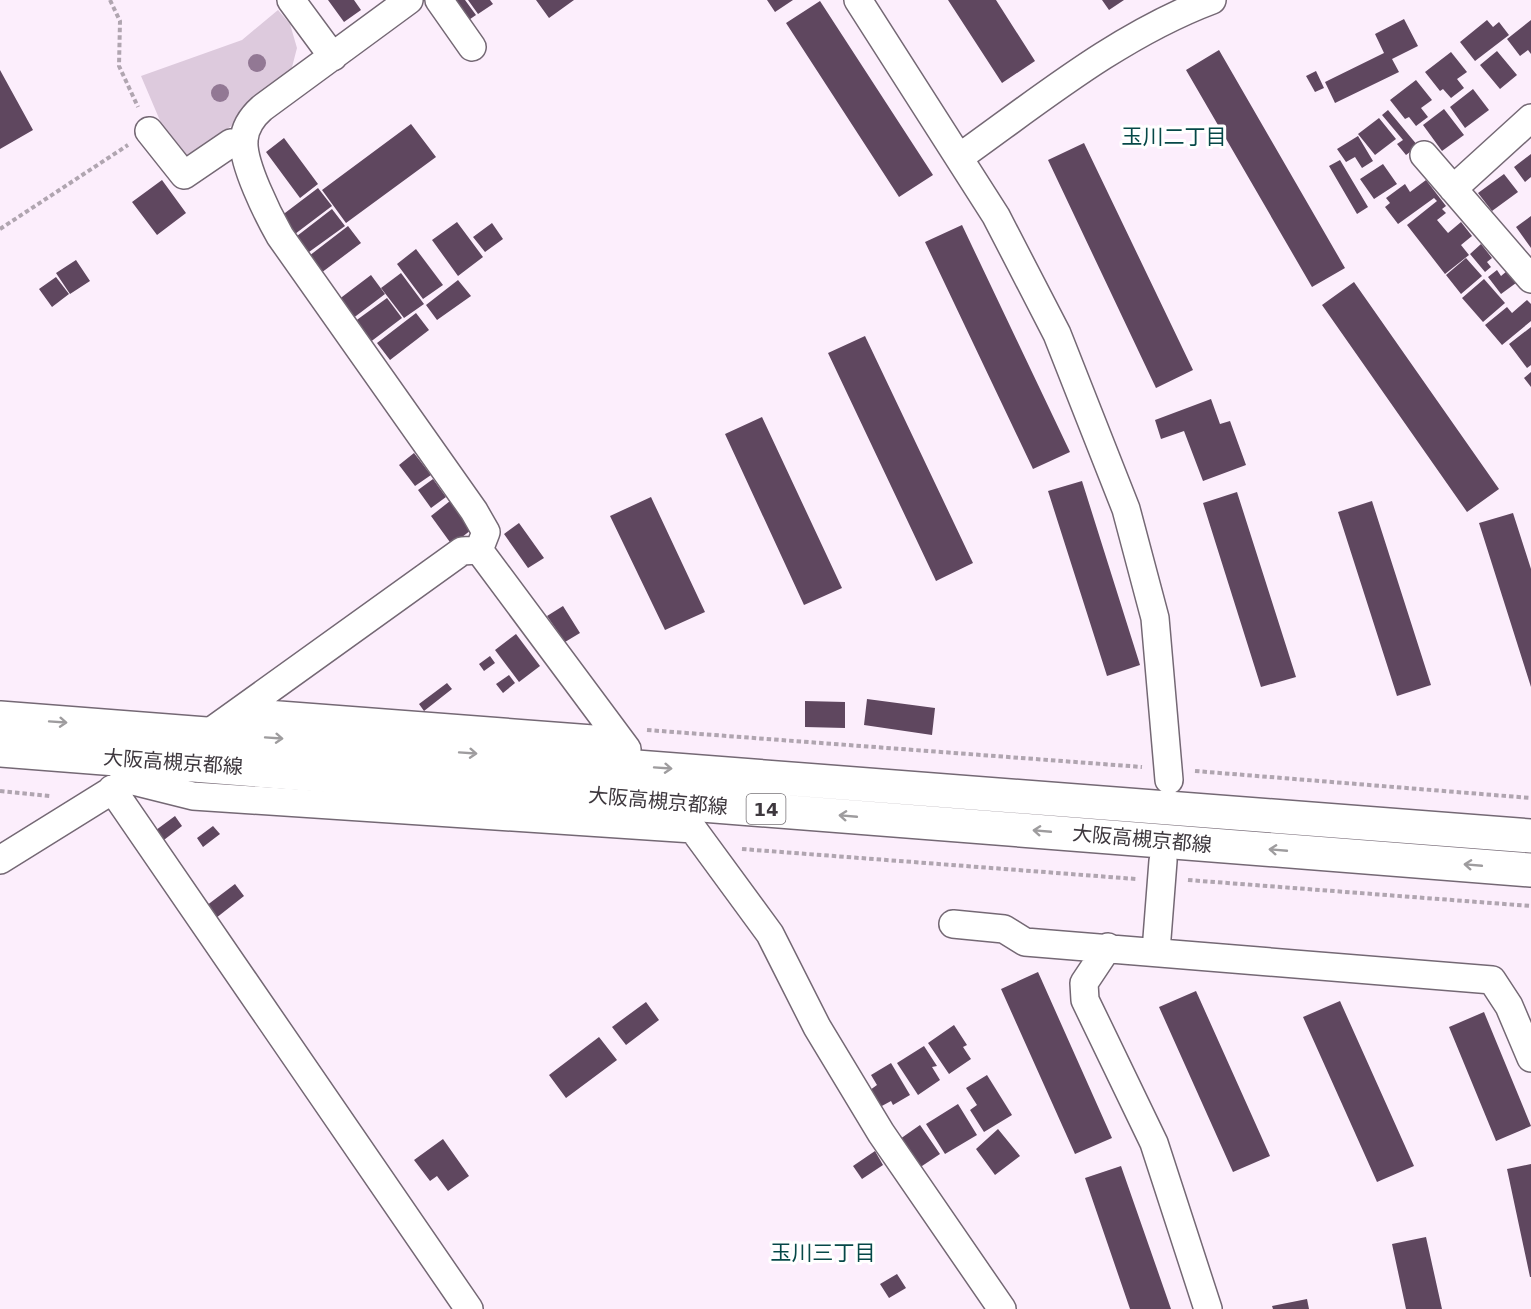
<svg xmlns="http://www.w3.org/2000/svg" width="1531" height="1309" font-family="'DejaVu Sans','Noto Sans JP',sans-serif">
	<style>
		.green { fill: #ddcadd }
		.building { fill: #5f475f }
		.lines { fill: none; stroke-linecap: round; stroke-linejoin: round }
		.minor-casing { stroke: #746874; stroke-width: 30 }
		.major-casing { stroke: #746874; stroke-width: 36 }
		.path { stroke: #b0a5b0; stroke-width: 4; stroke-dasharray: 4.5 3; stroke-linecap: butt }
		.minor { stroke: #fff; stroke-width: 27 }
		.major { stroke: #fff; stroke-width: 33 }
		.tree { fill: #927894 }
		.oneway { stroke: #9e9c9e }
		.labels { text-anchor: middle; dominant-baseline: central; stroke-width: 6; stroke-linejoin: round; paint-order: stroke }
		.shield { fill: #fff; stroke: #787478; stroke-width: 1.5 }
		.shield-label { font-size: 18px; font-weight: bold; fill: #3e383e }
		.street-label { font-size: 20px; fill: #3e383e; stroke: #fff }
		.neighbourhood-label { font-size: 21px; fill: #064848; stroke: #fff }
	</style>
	<rect width="100%" height="100%" fill="#fceefc"/>
	<!-- green -->
	<path class="green" d="M278 10 290 24 297 48 291 71 234 124 184 161 161 123 141 76 242 40Z"/>
	<!-- building -->
	<path class="building" d="M328 0H354L361 10 344 22Z
		M446 0H465L476 15 463 24Z
		M468 0H490L493 4 478 14Z
		M536 0H574L549 18Z
		M767 0H793L775 12Z
		M948 0H996L1035 61 1002 83Z
		M1102 0H1124L1109 10Z
		M820 1 933 175 899 197 786 23Z
		M1404 19 1418 46 1392 59 1399 72 1335 103 1325 82 1384 53 1375 34Z
		M1487 20 1493 27 1499 22 1509 35 1475 61 1460 42Z
		M1531 20V54L1528 50 1520 56 1507 39Z
		M1219 50 1345 268 1312 287 1186 70Z
		M1497 51 1517 75 1500 89 1480 65Z
		M1451 52 1467 72 1457 79 1464 88 1451 98 1443 89 1440 91 1425 72Z
		M0 70 33 130 0 149Z
		M1316 71 1324 88 1315 92 1306 76Z
		M1416 80 1432 100 1421 108 1428 117 1416 126 1409 117 1405 119 1390 100Z
		M1473 89 1489 110 1465 128 1450 107Z
		M1444 109 1464 135 1442 151 1423 125Z
		M1388 110 1418 146 1406 155 1397 144 1403 140 1382 115Z
		M1379 118 1396 139 1375 155 1358 134Z
		M411 124 436 157 346 223 322 190Z
		M1358 136 1373 161 1362 168 1355 157 1346 162 1337 149Z
		M284 138 318 184 300 198 266 152Z
		M1084 143 1193 370 1156 388 1048 160Z
		M1531 154V177L1525 182 1514 167Z
		M1340 160 1368 207 1357 214 1329 166Z
		M1383 164 1397 184 1374 199 1360 179Z
		M1504 174 1518 192 1492 211 1478 193Z
		M162 180 186 213 157 235 132 202Z
		M1426 180 1446 206 1442 209 1446 213 1437 220 1448 233 1461 222 1472 236 1461 245 1469 255 1445 274 1407 225 1437 201 1434 198 1398 224 1385 207 1390 203 1386 198 1405 184 1410 192Z
		M318 188 332 206 295 234 281 216Z
		M332 209 345 226 309 252 297 236Z
		M1531 216V248L1516 227Z
		M457 222 483 257 458 276 432 240Z
		M492 223 503 239 485 252 473 237Z
		M962 225 1070 452 1033 469 925 242Z
		M348 226 361 243 321 273 309 256Z
		M1481 244 1492 258 1487 262 1491 267 1485 272 1470 254Z
		M416 249 443 285 423 299 397 264Z
		M1466 258 1482 276 1461 294 1446 275Z
		M76 260 90 281 70 294 56 273Z
		M1497 270 1501 276 1507 271 1516 283 1501 294 1488 277Z
		M401 273 424 304 404 318 381 288Z
		M371 275 385 294 352 319 338 300Z
		M56 277 69 294 52 307 39 289Z
		M1484 279 1505 303 1483 322 1462 298Z
		M458 280 471 296 437 320 426 305Z
		M1354 282 1499 489 1467 512 1322 305Z
		M387 298 402 318 369 343 354 322Z
		M1527 300 1531 304V321L1502 345 1485 325 1507 307 1512 313Z
		M416 313 429 330 390 360 377 343Z
		M1531 327V365L1527 368 1509 344Z
		M865 336 973 563 936 581 828 353Z
		M1531 372V387L1524 378Z
		M1211 399 1220 424 1230 421 1246 465 1203 481 1184 431 1161 439 1155 420Z
		M762 417 842 588 804 605 725 434Z
		M414 453 431 475 415 486 399 465Z
		M433 479 446 497 431 508 418 490Z
		M1082 481 1140 665 1107 676 1048 491Z
		M1237 492 1296 677 1261 687 1203 503Z
		M651 497 705 612 665 630 610 516Z
		M450 501 471 530 452 545 431 516Z
		M1372 501 1431 685 1397 696 1338 512Z
		M1513 513 1531 569V687L1479 523Z
		M519 523 544 558 528 568 504 534Z
		M563 606 580 633 565 642 547 616Z
		M516 634 540 666 519 682 495 650Z
		M490 656 495 663 484 671 479 664Z
		M509 675 515 683 503 693 496 684Z
		M447 683 452 689 424 711 419 704Z
		M867 699 935 708 932 735 864 725Z
		M805 701 845 702V728L805 727Z
		M175 816 182 826 160 843 152 833Z
		M213 826 220 834 203 847 197 838Z
		M235 884 244 896 211 922 202 909Z
		M1038 972 1112 1138 1075 1154 1001 989Z
		M1196 991 1270 1156 1233 1172 1159 1007Z
		M1340 1001 1414 1166 1377 1182 1303 1017Z
		M646 1002 659 1020 626 1045 612 1027Z
		M1484 1012 1531 1126 1496 1141 1449 1027Z
		M954 1025 967 1045 963 1047 971 1059 949 1074 928 1043Z
		M599 1037 617 1060 566 1098 549 1075Z
		M924 1046 937 1066 932 1067 940 1080 918 1095 897 1063Z
		M891 1063 910 1095 893 1105 891 1101 880 1107 870 1090 877 1085 871 1075Z
		M987 1075 1012 1115 984 1132 970 1110 977 1105 966 1088Z
		M958 1104 977 1135 945 1154 926 1124Z
		M920 1125 940 1154 919 1168 900 1139Z
		M998 1129 1020 1156 995 1175 976 1149Z
		M443 1139 469 1176 448 1191 437 1176 430 1181 414 1160Z
		M875 1151 883 1165 862 1179 853 1166Z
		M1531 1164V1277H1530L1507 1169Z
		M1121 1166 1171 1309H1130L1085 1178Z
		M1426 1237 1442 1309H1406L1392 1244Z
		M897 1274 906 1288 889 1298 880 1284Z
		M1307 1299 1309 1309H1273L1272 1306Z"/>
	<g class="lines">
		<!-- minor casing -->
		<g class="minor-casing">
			<path id="minor" d="M291 0 333 57
				M409 0 262 108C253 116 245 126 244 140 242 163 268 215 280 236L474 511 486 532 479 550
				M439 0 472 47
				M858 0 996 216 1057 334 1126 509 1155 618 1169 780
				M149 131 184 175 231 143 244 142
				M1424 155 1531 279
				M960 157C1040 100 1119 35 1212 0
				M1453 189 1531 118
				M479 550 627 749
				M241 712 619 741
				M199 740 462 551 479 550
				M129 780 193 796 693 829 770 934 817 1027 881 1133 1002 1309
				M112 789 469 1309
				M0 860 127 781
				M953 924 1004 929 1025 942 1492 980 1509 1006 1531 1058
				M1108 947 1084 983 1085 1000 1154 1143 1208 1309
				M1156 951 1163 861"/>
		</g>
		<!-- major casing -->
		<g class="major-casing">
			<path id="major" d="M0 718 1531 836
				M0 750 1531 870"/>
		</g>
		<!-- path -->
		<path class="path" d="M110 0 120 21 119 66 138 107
			M0 229 128 145
			M647 730 1142 767
			M1195 771 1531 798
			M0 791 50 796
			M742 849 1136 879
			M1188 880 1531 906"/>
		<!-- minor -->
		<use href="#minor" class="minor"/>
		<!-- major -->
		<use href="#major" class="major"/>
	</g>
	<!-- trees -->
	<g class="tree">
		<circle cx="257" cy="63" r="9"/>
		<circle cx="220" cy="93" r="9"/>
	</g>
	<!-- one-way arrows -->
	<defs><path id="oneway-shaft" d="M-6 0H5M1.5-3L5.5 0L1.5 3" fill="none" stroke-width="1.6" stroke-linecap="round" stroke-linejoin="round" transform="scale(1.5)"/></defs>
	<g class="oneway">
		<use href="#oneway-shaft" transform="translate(58 722) rotate(4)"/>
		<use href="#oneway-shaft" transform="translate(274 738) rotate(4)"/>
		<use href="#oneway-shaft" transform="translate(468 753) rotate(4)"/>
		<use href="#oneway-shaft" transform="translate(663 768) rotate(4)"/>
		<use href="#oneway-shaft" transform="translate(848 816) rotate(-175)"/>
		<use href="#oneway-shaft" transform="translate(1042 831) rotate(-175)"/>
		<use href="#oneway-shaft" transform="translate(1278 850) rotate(-175)"/>
		<use href="#oneway-shaft" transform="translate(1473 865) rotate(-175)"/>
	</g>
	<g class="labels">
		<!-- shield labels -->
		<rect class="shield" x="746.5" y="794" width="39" height="30" rx="4.5"/>
		<g class="shield-label">
			<text x="766" y="809">14</text>
		</g>
		<!-- street labels -->
		<g class="street-label">
			<text transform="translate(173 762) rotate(4)">大阪高槻京都線</text>
			<text transform="translate(658 801) rotate(5)">大阪高槻京都線</text>
			<text transform="translate(1142 839) rotate(5)">大阪高槻京都線</text>
		</g>
		<!-- neighbourhood labels -->
		<g class="neighbourhood-label">
			<text x="1174" y="137">玉川二丁目</text>
			<text x="823" y="1253">玉川三丁目</text>
		</g>
	</g>
</svg>
